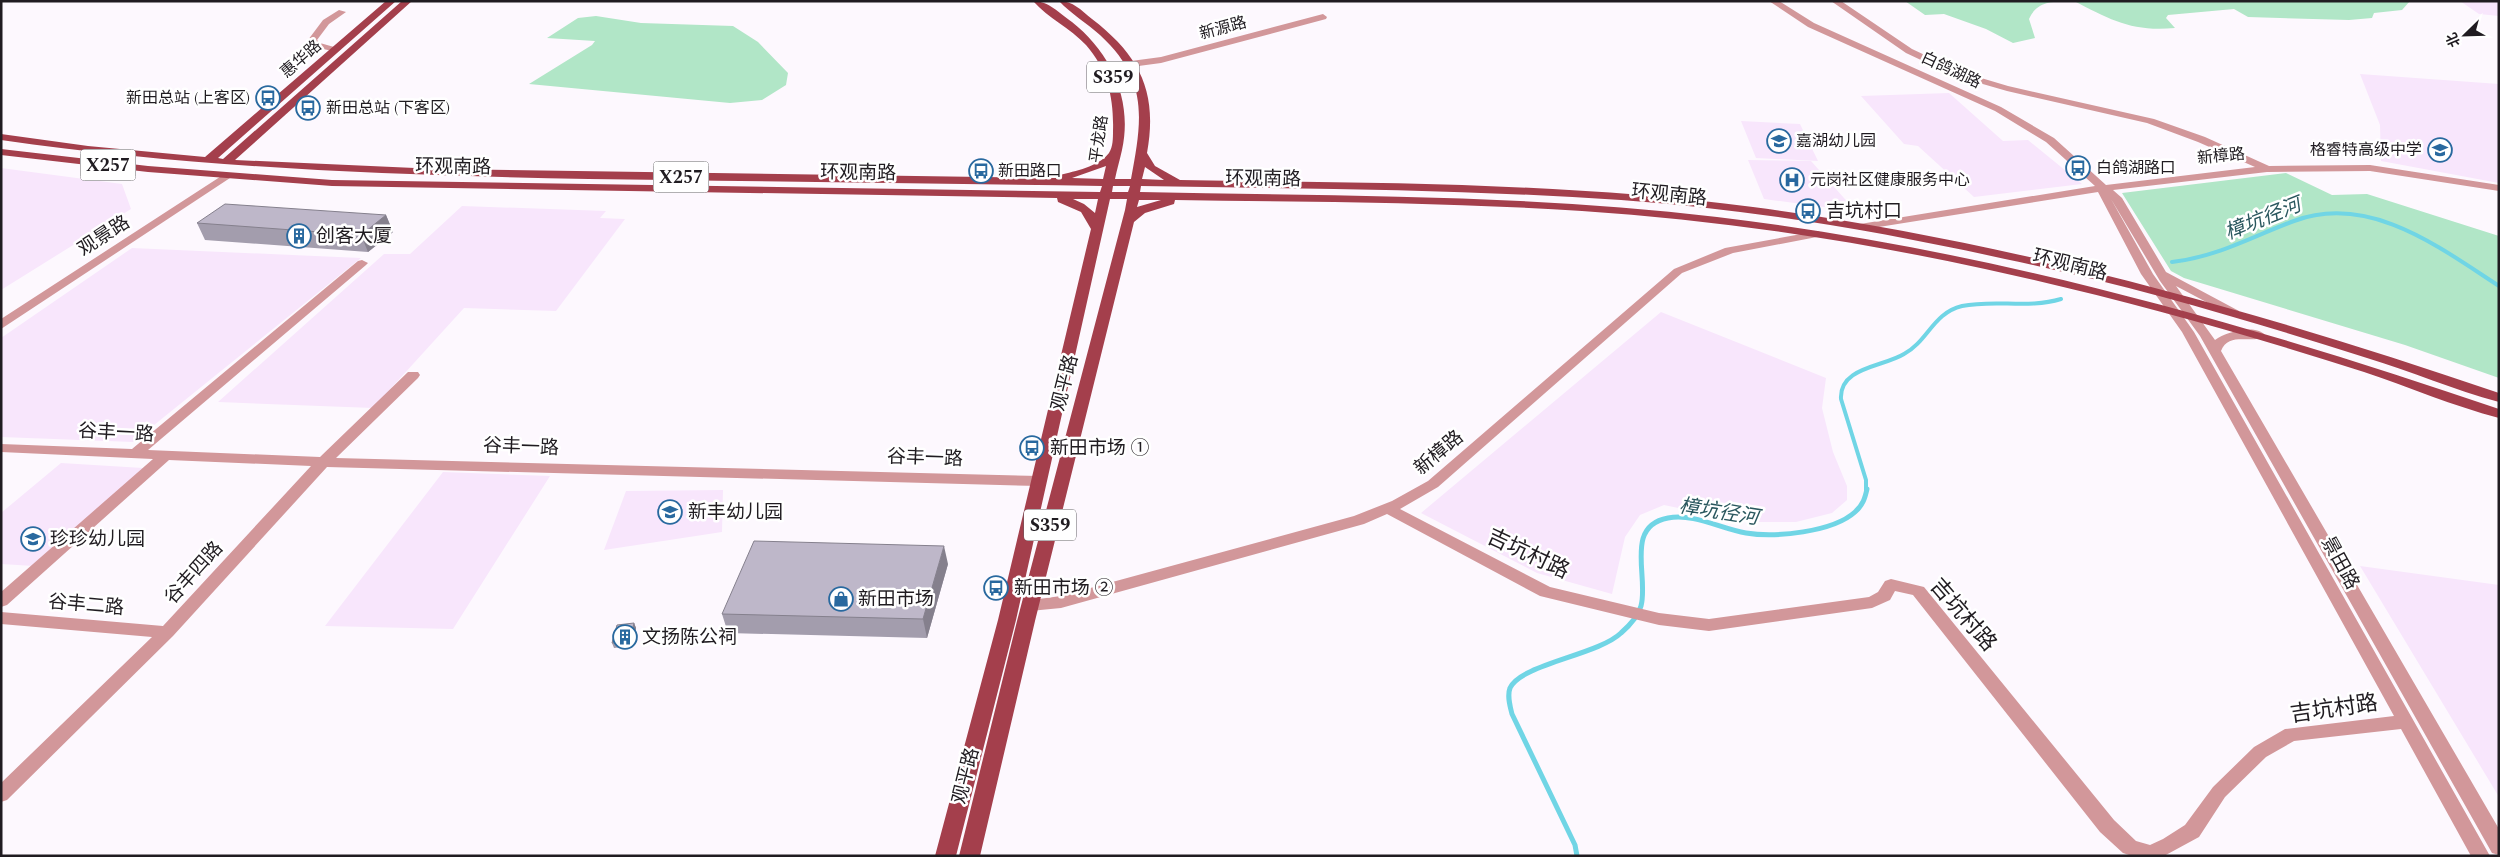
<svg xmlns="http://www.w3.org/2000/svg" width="2500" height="857" font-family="Spectral,'Noto Sans SC',serif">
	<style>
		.built { fill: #f8e6fc }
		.green { fill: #b1e6c7 }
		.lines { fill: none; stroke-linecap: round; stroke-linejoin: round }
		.stream-far1 { stroke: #70d5e5; stroke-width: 4 }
		.stream { stroke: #70d5e5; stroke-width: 5 }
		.minor { fill: #d2979a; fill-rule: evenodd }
		.major { fill: #a43f4c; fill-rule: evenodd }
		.wall { fill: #a39dad }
		.shaded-wall { fill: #85808d }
		.building { fill: #beb7c9; stroke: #85808d }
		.labels { text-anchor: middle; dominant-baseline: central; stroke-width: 5; stroke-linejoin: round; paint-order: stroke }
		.far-street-label { font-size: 16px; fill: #201c21; stroke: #fff }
		.far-poi-label { font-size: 16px; fill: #201c21; stroke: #fff; text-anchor: start }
		.shield { fill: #fff; stroke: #636064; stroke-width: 1 }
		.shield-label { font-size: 18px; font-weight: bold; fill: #201c21 }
		.street-label { font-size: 19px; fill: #201c21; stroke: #fff }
		.poi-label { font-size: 19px; fill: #201c21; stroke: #fff; text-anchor: start }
		.water-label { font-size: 20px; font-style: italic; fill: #2a575e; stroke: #fff }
		.near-street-label { font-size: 22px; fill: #201c21; stroke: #fff }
	</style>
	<rect width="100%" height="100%" fill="#fdf8fe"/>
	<!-- built -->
	<path class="built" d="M2460 1H2499V16L2479 14Z
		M2360 74 2499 84V183L2381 161 2380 125Z
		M1949 93 2003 141 2028 140 2082 184 1974 197 1918 146 1904 144 1861 96Z
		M1741 121 1800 124 1818 161 1756 158Z
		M1748 160 1811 161 1852 207H1824L1764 199Z
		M1 168 122 184 131 209 1 290Z
		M462 206 606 211 600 218 625 219 556 311 464 308 373 408 218 402 384 254H410Z
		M132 248 361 258 133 442 1 437V338Z
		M1661 312 1826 378 1822 408 1833 452 1847 486V500L1832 513 1796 522H1745L1664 505 1640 515 1625 537 1612 594 1537 573 1421 513Z
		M61 463 143 468 34 566 1 564V513Z
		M443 472 550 476 453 629 325 626Z
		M723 490 722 532 604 550 626 491Z
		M2360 566 2499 585V797Z"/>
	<!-- green -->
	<path class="green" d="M1905 1H2067C2049 2 2037 2 2029 19L2035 38 2013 43 1986 29 1944 14 1925 15Z
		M2074 1H2410L2402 10 2374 13 2372 18 2349 20 2248 17 2234 9 2168 15 2166 18 2175 28C2132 32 2111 20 2074 1Z
		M596 16 641 23 733 26 758 42 788 73 786 85 762 100 730 103 529 84 592 45 595 41 547 38 578 18Z
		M2286 173 2332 195 2367 194 2499 236V378L2405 345 2184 278 2171 271 2122 193Z"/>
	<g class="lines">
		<!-- stream-far1 -->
		<path class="stream-far1" d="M2172 262C2217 257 2253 236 2294 221 2369 193 2439 247 2499 286
			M1866 490V480L1841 399C1839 367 1883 367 1904 354 1928 341 1933 313 1962 306 1995 299 2028 309 2061 299"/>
		<!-- stream -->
		<path class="stream" d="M1577 856 1575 845 1512 714C1510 706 1507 696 1510 688 1521 664 1598 655 1621 633 1629 626 1638 617 1641 606 1649 577 1624 526 1668 518 1694 513 1721 529 1746 533 1775 538 1833 532 1855 512 1863 505 1865 498 1867 489"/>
		<!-- minor -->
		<path class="minor" d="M1769 1H1779L1814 23 2001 107 2054 138 2106 185 2255 167 2198 142 2147 123 2007 91 1955 76 1906 53 1831 1H1841L1912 49 1961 72 2008 86 2154 119 2205 137 2269 166 2370 165 2499 185V191L2370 171 2267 172 2113 190 2122 198 2166 272 2239 311 2237 314H2229L2176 286 2215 340C2226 332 2255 324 2265 335 2254 346 2229 330 2221 351L2499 829V855L2492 853 2200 336 2160 281 2111 199 2153 274 2194 332 2490 856H2471L2401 729 2294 741 2266 757 2225 797 2199 837 2164 856H2132L2123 853 2100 832 1913 595 1895 591 1890 600 1872 608 1709 631 1659 625 1540 596 1387 514 1364 524 1061 608 1030 611 1024 609 1022 605 1024 601 1061 596 1354 516 1392 501 1428 481 1674 269 1725 248 1818 231 1824 234 1822 236 1733 253 1682 273 1438 487 1400 509 1550 587 1659 613 1709 619 1869 597 1878 592 1885 581 1891 579 1924 587 2114 820 2136 841 2150 845 2163 839 2185 825 2213 787 2254 747 2285 729 2394 716 2182 332 2141 274 2098 192 1860 230 1854 227 1860 224 2095 186 2046 142 1995 111 1808 27Z
			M339 10 346 12 329 24 317 40 320 43 341 49 337 52 314 47 308 40 323 20Z
			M1323 14 1327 17 1326 19 1161 63 1131 67 1126 64 1131 61 1161 57Z
			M226 173 230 174V178L1 329V319Z
			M362 260 368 263 366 265 148 450 320 457 408 372H418L420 375 418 378 336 458 1039 476 1046 481 1039 486 327 467 173 636 7 800 1 802V783L152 637 1 624V612L163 626 311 466 169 460 7 605 1 607V592L153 459 1 452V444L132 449 358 261Z"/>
		<!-- major -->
		<path class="major" d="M386 1H396L218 158 223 159 402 1H412L235 160 437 169 1059 178 1060 175C1075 171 1098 167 1109 153 1113 147 1113 138 1113 131 1114 99 1108 70 1086 45 1070 28 1048 18 1033 1 1049 1 1059 13 1072 22 1111 53 1133 100 1122 150 1120 159 1117 169 1115 179H1131C1142 120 1149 80 1100 35 1087 23 1071 14 1059 1 1073 1 1081 10 1092 19 1140 56 1158 92 1147 153L1155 166 1180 180C1372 183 1563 182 1753 207 2009 241 2256 310 2499 393V402C2454 390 2411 371 2367 358 2248 320 2128 285 2005 259 1879 231 1749 209 1621 200 1461 189 1301 189 1141 186L1140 192C1332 196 1525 194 1717 217 1985 249 2244 322 2499 409V418C2453 406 2409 387 2364 372 2239 332 2113 297 1985 269 1853 240 1717 220 1582 211 1447 202 1311 202 1175 200L1174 204 1145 213 1134 222 1035 621 980 856H959L1017 621 1125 210 1127 199H1110L1016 620 956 856H935L998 620 1091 229 1081 212 1058 202 1057 198 332 186 148 172 1 155V149L148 166 332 180 1100 192 1102 186C958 184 814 182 670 180 444 177 225 172 1 140V134L88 146 205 157ZM1106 166 1103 179 1072 178ZM1145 167 1164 180 1142 179ZM1113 186H1130L1128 192H1112ZM1073 199H1098L1095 213 1084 204ZM1139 200H1161L1137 207Z"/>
	</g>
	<!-- wall -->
	<path class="wall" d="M386 215 393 232 368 252 205 240 197 223Z
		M948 564 927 638 728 633 722 614Z
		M634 623 636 628 632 646 614 648 612 643Z"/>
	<!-- shaded-wall -->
	<path class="shaded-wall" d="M386 215 393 232 368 252 361 235Z
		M944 546 948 564 927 638 923 619Z
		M634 623 636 628 632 646 630 641Z"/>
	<!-- building -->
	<path class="building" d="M225 204 386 215 361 235 197 223Z
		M754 541 944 546 923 619 722 614Z
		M634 623 630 641 612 643 617 625Z"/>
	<!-- icons -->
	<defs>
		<g id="bus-ring" transform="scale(1.25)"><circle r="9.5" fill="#fff" stroke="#29699f" stroke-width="1.5"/><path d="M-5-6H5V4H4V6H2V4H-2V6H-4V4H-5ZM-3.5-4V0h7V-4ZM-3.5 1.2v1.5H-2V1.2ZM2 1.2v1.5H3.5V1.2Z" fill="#29699f"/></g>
		<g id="school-ring" transform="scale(1.25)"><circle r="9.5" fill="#fff" stroke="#29699f" stroke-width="1.5"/><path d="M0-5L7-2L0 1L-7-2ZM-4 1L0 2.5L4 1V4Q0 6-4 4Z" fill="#29699f"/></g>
		<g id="hospital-ring" transform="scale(1.25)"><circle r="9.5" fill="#fff" stroke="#29699f" stroke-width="1.5"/><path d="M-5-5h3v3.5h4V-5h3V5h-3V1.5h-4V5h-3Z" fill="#29699f"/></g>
		<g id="building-ring" transform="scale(1.25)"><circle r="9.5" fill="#fff" stroke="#29699f" stroke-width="1.5"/><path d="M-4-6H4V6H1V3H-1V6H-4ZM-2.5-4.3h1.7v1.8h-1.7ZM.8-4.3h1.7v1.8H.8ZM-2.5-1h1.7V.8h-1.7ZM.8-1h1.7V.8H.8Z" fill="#29699f"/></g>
		<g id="shop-ring" transform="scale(1.25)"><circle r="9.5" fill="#fff" stroke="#29699f" stroke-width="1.5"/><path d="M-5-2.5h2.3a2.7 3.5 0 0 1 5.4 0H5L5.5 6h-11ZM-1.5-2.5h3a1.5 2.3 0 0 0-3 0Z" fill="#29699f"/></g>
	</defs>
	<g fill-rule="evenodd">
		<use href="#bus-ring" x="268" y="98"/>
		<use href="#bus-ring" x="308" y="108"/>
		<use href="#school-ring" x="1779" y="141"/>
		<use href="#school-ring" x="2440" y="150"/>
		<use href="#bus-ring" x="2078" y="168"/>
		<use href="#bus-ring" x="981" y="171"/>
		<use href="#hospital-ring" x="1792" y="180"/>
		<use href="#bus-ring" x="1808" y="211"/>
		<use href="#building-ring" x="299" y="236"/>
		<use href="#bus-ring" x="1032" y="448"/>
		<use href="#school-ring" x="670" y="512"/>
		<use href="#school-ring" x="33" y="539"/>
		<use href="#bus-ring" x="996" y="588"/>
		<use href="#shop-ring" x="841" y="599"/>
		<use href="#building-ring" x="625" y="637"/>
	</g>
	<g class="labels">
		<!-- far-street labels -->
		<g class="far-street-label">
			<text transform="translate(1223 28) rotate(-15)">新源路</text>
			<text transform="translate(301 59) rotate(-41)">惠华路</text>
			<text transform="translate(1951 70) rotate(25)">白鸽湖路</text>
			<text transform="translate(1099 139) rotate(-82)">平龙路</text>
			<text transform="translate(2221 156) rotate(-6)">新樟路</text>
		</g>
		<!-- far-poi labels -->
		<g class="far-poi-label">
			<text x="250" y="98" text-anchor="end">新田总站 (上客区)</text>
			<text x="326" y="108">新田总站 (下客区)</text>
			<text x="1796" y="141">嘉湖幼儿园</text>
			<text x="2422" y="150" text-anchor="end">格睿特高级中学</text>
			<text x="2096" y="168">白鸽湖路口</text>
			<text x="998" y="171">新田路口</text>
			<text x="1810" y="180">元岗社区健康服务中心</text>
		</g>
		<!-- shield labels -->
		<g class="shield">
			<rect x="1087" y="61.5" width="52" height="31" rx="4"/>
			<rect x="80.5" y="149.5" width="55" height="31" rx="4"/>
			<rect x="653.5" y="161.5" width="55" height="31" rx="4"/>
			<rect x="1024" y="509.5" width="52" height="31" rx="4"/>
		</g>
		<g class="shield-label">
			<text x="1113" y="77">S359</text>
			<text x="108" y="165">X257</text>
			<text x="681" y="177">X257</text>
			<text x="1050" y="525">S359</text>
		</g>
		<!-- street labels -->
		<g class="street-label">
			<text transform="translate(453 167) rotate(1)">环观南路</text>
			<text transform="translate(858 173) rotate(1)">环观南路</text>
			<text transform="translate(1263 179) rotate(1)">环观南路</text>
			<text transform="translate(1669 195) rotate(6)">环观南路</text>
			<text transform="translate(104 236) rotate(-33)">观景路</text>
			<text transform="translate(2070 265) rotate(14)">环观南路</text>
			<text transform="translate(1065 383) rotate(-76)">观平路</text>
			<text transform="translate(116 433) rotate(3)">谷丰一路</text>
			<text transform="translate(521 447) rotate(2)">谷丰一路</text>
			<text transform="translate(1439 453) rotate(-40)">新樟路</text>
			<text transform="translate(925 458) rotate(2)">谷丰一路</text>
			<text transform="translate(2340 563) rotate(61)">景田路</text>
			<text transform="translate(194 573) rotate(-48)">谷丰四路</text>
			<text transform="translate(86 605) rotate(5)">谷丰二路</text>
			<text transform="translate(966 776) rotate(-76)">观平路</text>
		</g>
		<!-- poi labels -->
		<g class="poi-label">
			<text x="1826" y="211">吉坑村口</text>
			<text x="316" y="236">创客大厦</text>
			<text x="1050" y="448">新田市场 ①</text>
			<text x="688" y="512">新丰幼儿园</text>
			<text x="50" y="539">珍珍幼儿园</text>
			<text x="1014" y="588">新田市场 ②</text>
			<text x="858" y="599">新田市场</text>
			<text x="642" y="637">文扬陈公祠</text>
		</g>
		<!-- water labels -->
		<g class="water-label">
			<text transform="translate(2263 219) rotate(-22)">樟坑径河</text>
			<text transform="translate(1719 512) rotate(9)">樟坑径河</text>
		</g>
		<!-- near-street labels -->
		<g class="near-street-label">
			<text transform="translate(1528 554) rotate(25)">吉坑村路</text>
			<text transform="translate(1963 615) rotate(49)">吉坑村路</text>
			<text transform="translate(2334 709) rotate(-8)">吉坑村路</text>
		</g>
	</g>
	<!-- border -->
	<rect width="2500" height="857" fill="none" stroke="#201c21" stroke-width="5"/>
	<!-- north arrow -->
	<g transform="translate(2465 35) rotate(247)" stroke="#ffffff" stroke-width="4" paint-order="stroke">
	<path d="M0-4L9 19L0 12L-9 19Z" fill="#201c21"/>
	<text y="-8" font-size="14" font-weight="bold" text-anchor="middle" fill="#201c21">北</text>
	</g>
</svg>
